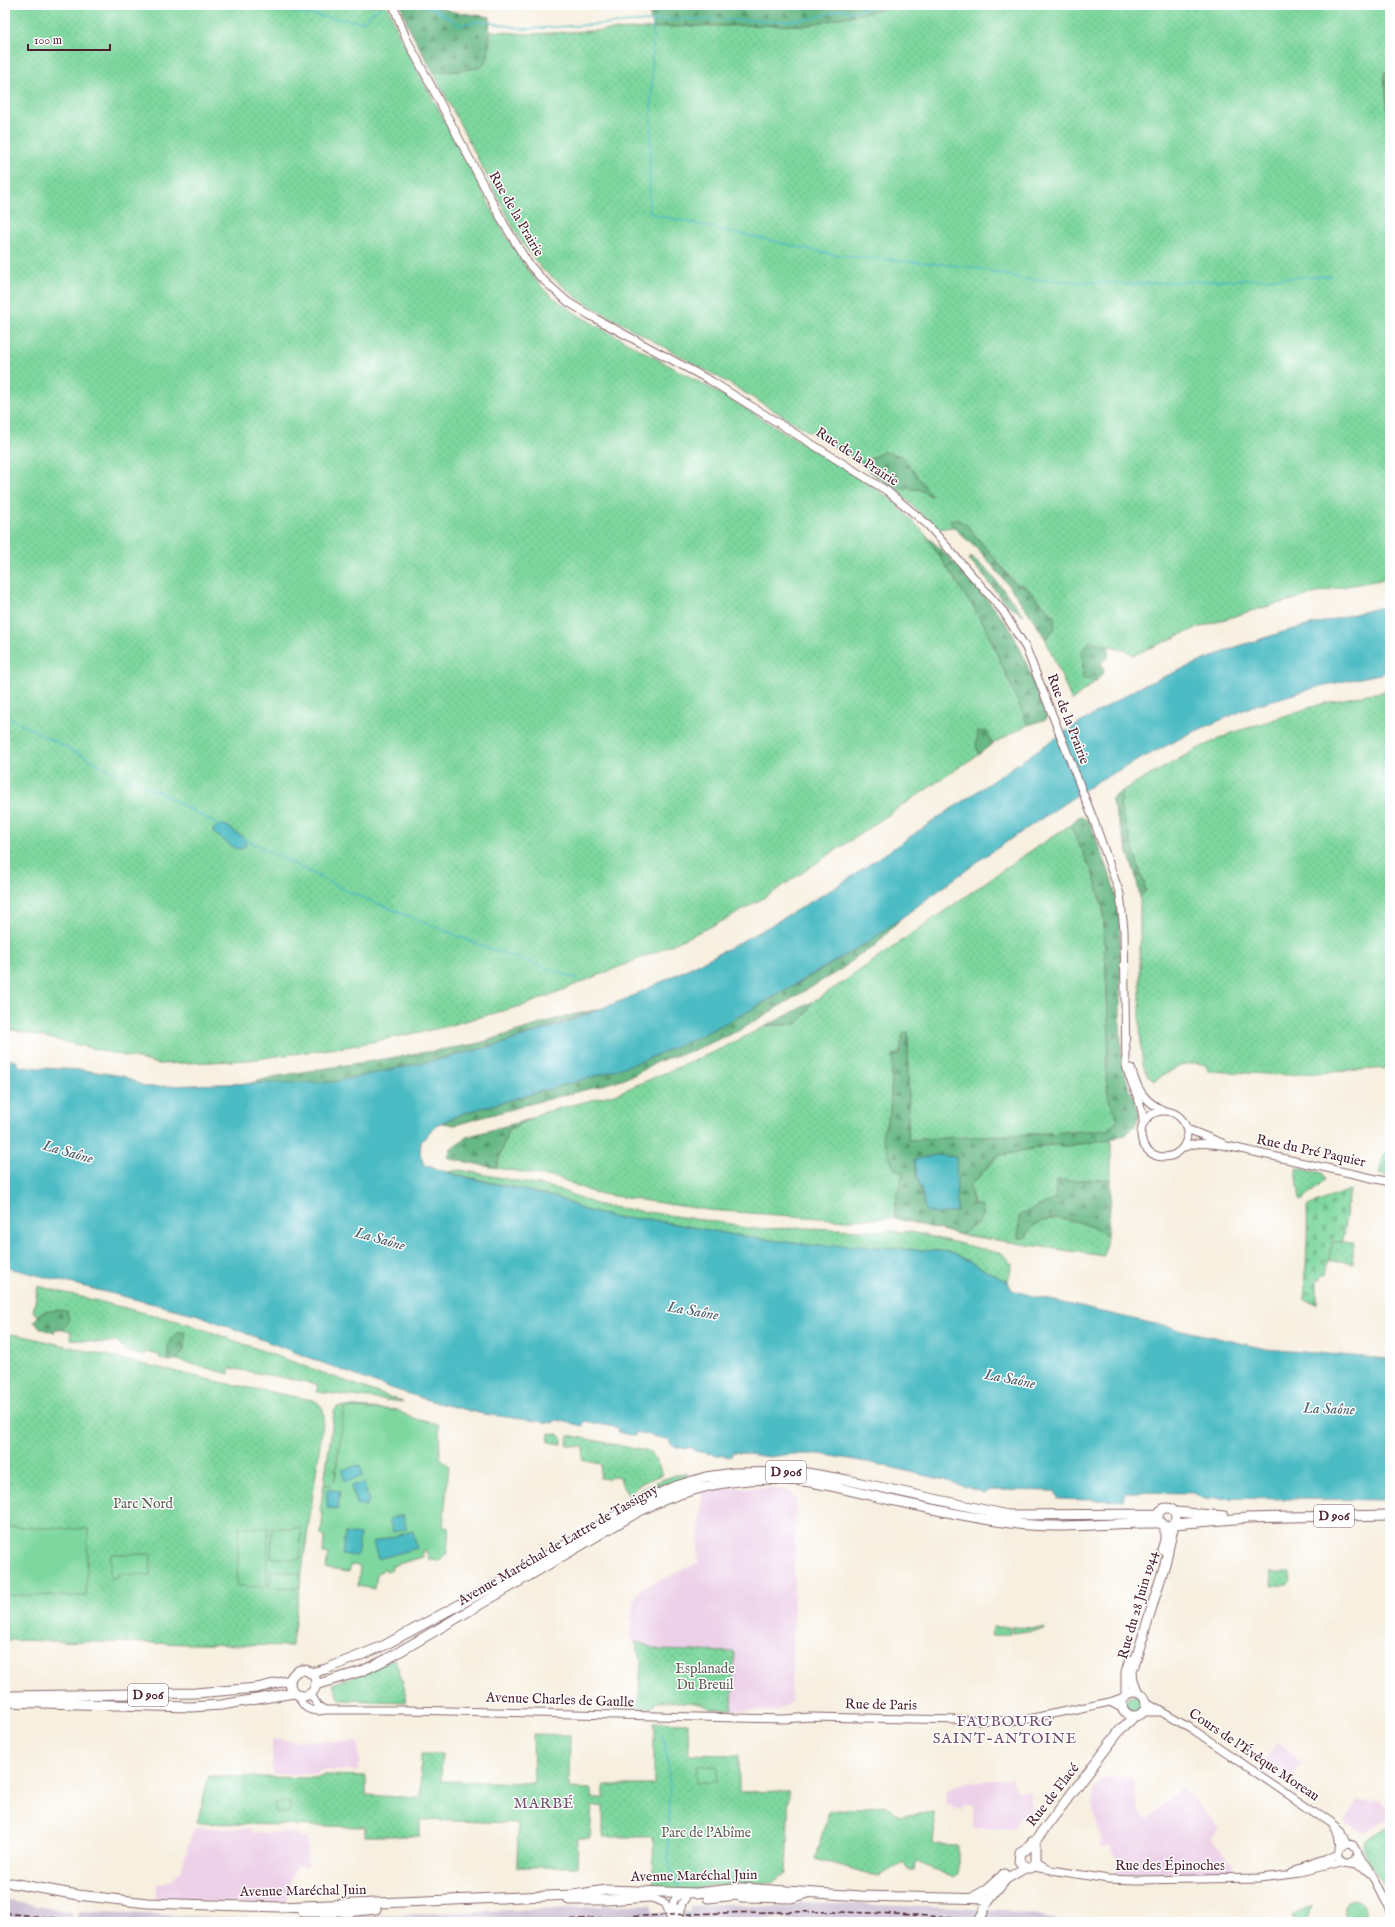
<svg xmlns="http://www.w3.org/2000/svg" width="1395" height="1927" font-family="'IM FELL English',serif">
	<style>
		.built { fill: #edd1e9 }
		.railway { fill: #ccbfd4 }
		.green { fill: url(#green-dots); stroke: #647b64 }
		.forest { fill: url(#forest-firs); stroke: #586c58; fill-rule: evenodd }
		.cemetery { fill: url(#cemetery-stones); stroke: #647b64 }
		.pitch { fill: #7dd79e; stroke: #647b64 }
		.water { fill: #4cbbc4; stroke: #4b6d78 }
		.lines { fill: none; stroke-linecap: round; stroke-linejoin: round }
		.stream { stroke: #4cbbc4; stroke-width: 1.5 }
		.minor-casing { stroke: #87686a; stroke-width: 9 }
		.major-casing { stroke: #87686a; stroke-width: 11 }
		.minor { stroke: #fff; stroke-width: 7 }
		.major { stroke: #fff; stroke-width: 9 }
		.rail { stroke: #4a1f2b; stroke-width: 1.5; stroke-dasharray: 6 3; stroke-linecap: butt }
		.major-bridge-casing { stroke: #87686a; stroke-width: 11; stroke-linecap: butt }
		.major-bridge { stroke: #fff; stroke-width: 9 }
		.labels { text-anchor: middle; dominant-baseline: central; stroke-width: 3; stroke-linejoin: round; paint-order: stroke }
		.shield { fill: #fff; stroke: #80626b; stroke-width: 1 }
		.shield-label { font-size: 13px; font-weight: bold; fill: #4a1f2b }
		.street-label { font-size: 14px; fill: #4a1f2b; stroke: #fff }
		.park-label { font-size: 14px; fill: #5c5f53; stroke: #fff }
		.water-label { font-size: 15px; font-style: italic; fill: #4b5d68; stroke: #fff }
		.neighbourhood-label { font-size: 15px; letter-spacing: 1px; fill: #724e6c; stroke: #fff }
	</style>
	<defs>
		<pattern id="green-dots" width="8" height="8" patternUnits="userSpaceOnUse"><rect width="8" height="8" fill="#7dd79e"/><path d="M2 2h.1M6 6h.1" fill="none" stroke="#6eb888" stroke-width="1.8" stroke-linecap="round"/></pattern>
		<pattern id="forest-firs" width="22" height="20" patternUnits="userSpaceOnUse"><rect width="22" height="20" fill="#66b885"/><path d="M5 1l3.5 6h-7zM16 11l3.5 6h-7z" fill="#56956d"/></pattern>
		<pattern id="cemetery-stones" width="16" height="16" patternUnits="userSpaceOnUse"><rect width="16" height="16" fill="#7dd79e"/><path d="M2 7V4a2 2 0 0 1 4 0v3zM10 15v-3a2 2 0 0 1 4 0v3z" fill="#6eb888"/></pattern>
	</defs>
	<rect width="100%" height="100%" fill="#fff"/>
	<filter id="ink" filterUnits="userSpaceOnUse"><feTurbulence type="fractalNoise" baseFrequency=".025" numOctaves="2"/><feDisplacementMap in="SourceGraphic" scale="8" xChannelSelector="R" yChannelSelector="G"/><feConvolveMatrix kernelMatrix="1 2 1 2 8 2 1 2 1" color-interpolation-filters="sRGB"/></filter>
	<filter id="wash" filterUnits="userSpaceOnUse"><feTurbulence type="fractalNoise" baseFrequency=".012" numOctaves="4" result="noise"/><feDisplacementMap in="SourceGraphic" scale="16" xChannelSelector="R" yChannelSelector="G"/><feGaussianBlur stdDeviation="0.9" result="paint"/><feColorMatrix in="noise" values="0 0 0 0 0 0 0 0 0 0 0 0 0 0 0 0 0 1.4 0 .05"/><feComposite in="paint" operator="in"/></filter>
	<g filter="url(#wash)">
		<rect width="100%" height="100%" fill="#f7efdf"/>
		<!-- built -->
		<path class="built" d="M719 1488H774L791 1492 796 1500 791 1702 776 1711 732 1710 734 1653 659 1650 632 1640 631 1617 634 1603 640 1589 698 1563 702 1490Z
			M272 1740 359 1742V1771L319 1770 316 1774H272Z
			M1279 1742 1303 1763 1288 1782 1262 1763Z
			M1133 1777 1139 1812 1147 1820 1182 1787 1220 1829 1211 1836 1237 1872 1118 1874V1869L1117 1866 1120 1860 1111 1851 1113 1849 1112 1847 1100 1848 1101 1836H1100L1093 1807V1788L1103 1779Z
			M1012 1779 1016 1791H1031L1029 1817 1021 1816 1014 1829 973 1828V1805L964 1804 963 1809 952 1808V1804L946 1805 945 1791 967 1782Z
			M1375 1798 1382 1800 1390 1808V1818L1363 1833 1345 1821 1358 1800 1376 1801Z
			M195 1828 252 1829V1833H295L302 1838H308V1866H296L288 1893V1904L156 1900V1885L172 1880 181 1870 192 1833Z"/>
		<!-- railway -->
		<path class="railway" d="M5 1900 71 1912 73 1917 76 1918 78 1911 280 1920 651 1904 653 1913 689 1911 690 1906 726 1904 789 1908 800 1902 1006 1910 1069 1922H802L778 1918 734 1922H694L692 1920 662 1922H5Z"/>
		<!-- green -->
		<path class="green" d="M5 5H387L401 39 506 236 530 273 546 292 578 315 726 397 858 476 892 500 925 534 984 624 1028 725 992 744 987 732 976 746 979 754 775 891 731 917 658 951 528 1004 436 1029 351 1046 249 1060 210 1062 159 1064 5 1028Z
			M900 5H1386L1390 40V69L1384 73 1390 133V265H1388V283L1390 284V578L1332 589 1251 611 1197 628 1134 655 1122 649 1090 641 1083 679 1097 680 1072 701 1045 638 1048 637 1055 617 1026 587 1014 582 967 525 950 521 954 527 937 529 899 493 868 470 899 489H918L931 496 902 456 884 452 861 463 725 381 580 300 542 269 520 240 433 72 460 71 488 57 491 31 529 34 694 26 808 25Z
			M1390 691V1068L1285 1075 1208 1071 1206 1066C1189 1056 1170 1072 1154 1081L1149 1077 1143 1065 1141 1048 1140 1024V897L1146 890 1120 807 1122 791 1197 749 1232 733 1321 704 1367 694Z
			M1070 825 1093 874 1103 908 1109 1038 1106 1064 1109 1100 1118 1119 1109 1130 908 1140V1032L903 1033 900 1053 893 1056 890 1112 882 1136 903 1173 897 1197 894 1218 847 1220 708 1210 594 1193 559 1178 496 1168 508 1130 541 1113 618 1093 718 1050 766 1026 797 1024 804 1016 812 1002 839 985 1017 860Z
			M1111 1139V1179L1057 1181 1055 1199 1020 1215 1018 1238H1025C1028 1234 1031 1228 1035 1225 1057 1211 1086 1223 1107 1235L1104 1256 961 1235 978 1223 970 1186 998 1156 1049 1145 1066 1146Z
			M1390 1153V1176L1379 1174 1384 1154Z
			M1296 1168 1322 1173 1325 1179 1306 1198 1300 1201Z
			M461 1170 558 1189 598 1205 731 1224 749 1229 809 1228 911 1232 1003 1254 1012 1265 1008 1282 952 1252 860 1246 809 1245 735 1235 648 1219 615 1218 581 1209 559 1198 446 1172Z
			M1332 1241 1354 1243 1352 1263 1328 1259Z
			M38 1286 189 1324 403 1402 317 1392V1384L230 1368 229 1374 177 1360 185 1348 167 1353 169 1361 160 1359 159 1354 146 1351 144 1356 126 1351 117 1341 103 1343 70 1339 71 1332 63 1330 69 1320 45 1311 38 1315 33 1312Z
			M5 1334 19 1335 224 1383 313 1400C321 1404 324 1408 324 1416L292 1643 290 1646 5 1640Z
			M342 1406 397 1410 338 1453 335 1481 330 1486 324 1484 334 1411 337 1407Z
			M549 1433 558 1434 562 1437V1444L548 1442Z
			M568 1435 651 1452 663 1474 642 1483 628 1495 623 1487 620 1477H612L609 1479 600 1478 601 1464 582 1460 584 1447 567 1445Z
			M686 1472 685 1478 632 1500C638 1485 671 1477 686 1472Z
			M1269 1572H1290L1291 1581 1288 1584 1272 1586Z
			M993 1627H1009L1010 1634 992 1636Z
			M1011 1627 1045 1628V1629L1012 1633Z
			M635 1641 659 1650 734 1652 732 1710 710 1709C702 1700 670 1702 657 1702L650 1708H638L641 1659Z
			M395 1659 406 1693 405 1702 341 1700 337 1695 333 1684Z
			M1127 1703a7 7 0 1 1 14 0a7 7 0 1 1-14 0Z
			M654 1722 688 1723 689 1754 739 1755V1792L789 1791 786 1874 772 1883H735L688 1890 652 1892 654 1880 653 1837H603V1806L592 1807 590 1838H578L577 1867H517L518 1823 420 1820V1836H365V1827L197 1823 209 1776 314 1778 324 1775 366 1776V1795L420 1798 421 1754H442L441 1781 534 1783 533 1734 570 1735 569 1788 591 1789V1798H604V1785H654Z
			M885 1805 900 1816 934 1812 935 1825 933 1842 936 1844 958 1845V1874L954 1878 917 1862 914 1870H908L903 1862 880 1876 873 1875 815 1858 829 1811Z
			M1390 1827V1901L1363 1848 1365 1841Z
			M1354 1900C1364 1903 1369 1912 1366 1922H1349L1345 1915V1907L1348 1902Z
			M1312 1906 1306 1922 1299 1920 1295 1922 1292 1916 1301 1911 1304 1912V1910Z"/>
		<!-- forest -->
		<path class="forest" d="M401 5H432L454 12 490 17 488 57 482 67 460 71 433 72 409 28Z
			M650 5H900L808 25 694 26 654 28 650 17Z
			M1390 69V133L1384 73Z
			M884 452 902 456 932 496 918 489H899L868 470 861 463Z
			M955 518 967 525 1013 582 1026 587 1055 617 1054 630 1045 638C1027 609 1007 582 984 556 974 545 958 534 950 521Z
			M925 534 969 577 1010 628 1023 655 1047 719 1028 725 984 624Z
			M970 558H973L988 571 1024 615C999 604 989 577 969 561Z
			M1090 641 1109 646 1108 658 1101 662 1104 671 1097 680 1083 679 1082 650Z
			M978 731 987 732 992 744 979 754 976 746Z
			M1122 791 1120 807 1146 890 1140 897 1136 877 1111 799Z
			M1080 816 1089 821C1099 848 1113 876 1117 904 1125 959 1115 1015 1124 1069 1126 1086 1136 1099 1140 1115L1135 1126 1127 1134 1111 1139 1066 1146 1049 1145 997 1156 970 1186 973 1204 982 1207 984 1215 978 1223 961 1235 894 1218 897 1197 903 1173 894 1169 882 1136 890 1112 893 1055 900 1053 903 1033 908 1032V1140L1109 1130 1118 1119 1109 1100 1106 1079 1109 1038 1103 908 1093 874 1070 825ZM916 1172 938 1214 922 1199 920 1185Z
			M901 918 874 947 860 954 843 968 738 1031 694 1050 659 1061 634 1075 600 1086 537 1102 455 1125 442 1123 464 1113 603 1074 668 1050 773 998 870 941Z
			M812 1002 804 1016 797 1024 766 1026Z
			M604 1008 501 1044 365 1076 333 1082 248 1084 272 1077 476 1044 563 1017Z
			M530 1119 508 1130 496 1168 451 1159 448 1157 451 1148 460 1143 466 1137Z
			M1111 1179V1199L1107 1235C1086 1223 1057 1211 1035 1225 1031 1228 1028 1234 1025 1238H1018L1020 1215 1055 1199 1057 1181Z
			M57 1310 67 1311 69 1320 63 1330 55 1329 54 1333 42 1329 34 1322C39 1312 46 1311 57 1310Z
			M179 1332H185C187 1344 184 1350 177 1360L169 1361C166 1348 167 1340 179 1332Z"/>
		<!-- cemetery -->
		<path class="cemetery" d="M1350 1190 1342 1242H1332L1326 1274H1323L1321 1279H1317V1303L1304 1299C1306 1268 1308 1238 1307 1206Z"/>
		<!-- pitch -->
		<path class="pitch" d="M344 1408 397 1410 414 1419 435 1423 439 1425 440 1457 449 1466 443 1527 449 1528 447 1553 439 1561 429 1560 426 1550 422 1551 423 1557 391 1566 392 1570 386 1572 384 1568V1570L377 1573 375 1589 358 1586 360 1566 351 1565 349 1572 326 1569 328 1554 323 1553 324 1536 321 1535 323 1512 320 1511 324 1484 330 1486 335 1481Z
			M5 1527 88 1529 86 1596 5 1595Z
			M239 1527 268 1528 267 1587 237 1586Z
			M272 1528H301L300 1559 271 1558Z
			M111 1554H151L150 1575 118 1574V1577L110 1578Z
			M271 1571 300 1573V1588L270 1587Z
			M697 1766H718L717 1782H696Z
			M275 1802H290L289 1812H275Z"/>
		<!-- water -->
		<path class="water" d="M1378 608H1390V672L1321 686 1253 706 1189 734 1098 781 984 857 870 941 747 1012 694 1039 642 1061 603 1074 464 1113 436 1125 421 1142 420 1153 424 1165 460 1176 559 1198 581 1209 615 1218 648 1219 735 1235 809 1245 860 1246 952 1252 1008 1282 1012 1290 1041 1298 1266 1349 1390 1359V1502L1389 1500 1202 1498 1194 1493 1125 1492 1123 1501 1059 1499 1055 1491 990 1490 984 1493 945 1480 872 1463 820 1454H791L770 1457 733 1452 730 1457 695 1451V1449L688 1447 687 1449 670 1445V1440L636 1432 635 1436 618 1432 619 1428 584 1421 583 1426 557 1420 552 1423 483 1414 434 1402 375 1383 198 1315 5 1267V1059L16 1061 20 1067 83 1070 123 1076 146 1087 219 1084 333 1082 441 1059 501 1044 565 1023 628 998 714 956 768 927 839 885 1060 735 1139 687 1236 647 1283 632Z
			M219 825H226L244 838 246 845 240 849 234 848 214 833 213 829Z
			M935 1155 956 1157 957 1211 938 1214 926 1211 914 1160Z
			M360 1465 363 1476 345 1481 341 1470Z
			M364 1483 369 1501 367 1502 366 1506 356 1504 351 1486Z
			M327 1489 340 1491 338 1509 327 1508Z
			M403 1515 407 1529 393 1532 389 1519Z
			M413 1531 417 1548 378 1559 373 1542Z
			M345 1533 360 1535 357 1556 342 1554Z"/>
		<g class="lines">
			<!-- stream -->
			<path class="stream" d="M282 5 285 11 360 22 366 20 370 14 381 8
				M421 5 436 10 460 25 481 21 525 29 681 19 790 21 814 18 843 9 850 12 884 5
				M653 21 649 211 652 214 835 255 972 267 1024 279 1129 284 1331 276
				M5 716 134 782 157 791 220 826
				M243 838 349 892 485 947 578 979
				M662 1733 667 1756 670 1787 668 1857 671 1870 679 1887
				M688 1912 691 1922"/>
		</g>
	</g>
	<g filter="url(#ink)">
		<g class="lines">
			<!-- minor casing -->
			<g class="minor-casing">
				<path id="minor" d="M393 5 406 38 504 224 528 263 541 278 568 302 589 315 711 381 887 491 927 524 1003 611 1026 648 1094 821 1120 894 1124 930 1126 1065C1130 1085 1144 1103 1143 1124
					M1131 1068C1137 1089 1144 1102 1165 1111
					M1141 1134a23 23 0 1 1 46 0a23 23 0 1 1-46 0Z
					M1187 1129 1222 1143
					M1183 1148C1198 1141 1212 1144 1227 1146L1390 1182
					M310 1693 318 1706 325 1710
					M299 1695C302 1709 312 1713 325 1710H407L784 1719 810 1717 1012 1721 1028 1719 1110 1702 1124 1697
					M1110 1702 1123 1709
					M1145 1702 1195 1731 1330 1823 1341 1832 1346 1843
					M1142 1712H1162
					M1334 1828 1337 1834 1339 1846
					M1357 1854 1368 1868 1390 1912
					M1037 1861 1052 1871
					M1349 1862 1355 1859 1357 1852 1353 1845 1346 1843 1338 1848V1858L1345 1862 1357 1864 1372 1877
					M1033 1867 1108 1879 1136 1880 1261 1878 1300 1873 1345 1862
					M1291 1872 1327 1860 1337 1855
					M649 1897 665 1903 669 1912 671 1922
					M677 1908 678 1922
					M672 1916C672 1903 672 1899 683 1893
					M680 1916 682 1903 685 1899"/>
			</g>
			<!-- major casing -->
			<g class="major-casing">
				<path id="major" d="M1158 1517a9 9 0 1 1 18 0a9 9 0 1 1-18 0Z
					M1176 1512 1224 1516
					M1174 1524 1247 1518 1390 1515
					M1162 1550 1165 1540V1526
					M290 1683a13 13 0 1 1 26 0a13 13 0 1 1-26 0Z
					M310 1673 326 1669 383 1646 505 1580 634 1505 676 1486 706 1477 734 1473 801 1472 847 1480 1008 1515 1158 1514
					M315 1685 362 1671 387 1659 636 1513C685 1487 738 1476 793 1480 820 1482 847 1490 873 1496 918 1506 964 1517 1010 1523 1059 1530 1111 1522 1161 1523
					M1122 1704a12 12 0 1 1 24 0a12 12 0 1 1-24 0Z
					M1138 1693 1133 1680 1132 1672 1165 1564 1174 1524
					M1126 1694V1672L1130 1660
					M11 1696 195 1693 257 1688 290 1680
					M5 1702 191 1707 221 1705 294 1693
					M1036 1840V1862L1031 1868H1025L1019 1861 1020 1853 1027 1849 1032 1842 1036 1840 1121 1729 1135 1716
					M11 1883 78 1895 147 1903 280 1907 573 1895 606 1890 696 1893 741 1888 861 1896 990 1899
					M741 1897 791 1898 805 1894
					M708 1898 747 1894
					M972 1898 986 1890 1004 1874
					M569 1900H607L650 1897
					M987 1903 1006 1879 1025 1868
					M303 1912H347L376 1909"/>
			</g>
			<!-- minor -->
			<use href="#minor" class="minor"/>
			<!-- major -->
			<use href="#major" class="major"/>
			<!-- rail -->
			<path class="rail" d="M5 1913 94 1922
				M516 1922C674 1915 833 1903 990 1922"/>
			<!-- major-bridge casing -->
			<g class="major-bridge-casing">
				<path id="major-bridge" d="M979 1922 985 1908"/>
			</g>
			<!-- major-bridge -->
			<use href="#major-bridge" class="major-bridge"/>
		</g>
	</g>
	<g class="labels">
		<!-- shield labels -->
		<g class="shield">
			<rect x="766" y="1461" width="40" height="22" rx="3"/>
			<rect x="1314" y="1505" width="40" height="22" rx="3"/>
			<rect x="128" y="1684" width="40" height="22" rx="3"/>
		</g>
		<g class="shield-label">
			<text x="786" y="1472">D 906</text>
			<text x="1334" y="1516">D 906</text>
			<text x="148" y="1695">D 906</text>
		</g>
		<!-- street labels -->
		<g class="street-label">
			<text transform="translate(516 214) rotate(60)">Rue de la Prairie</text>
			<text transform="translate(857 457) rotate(33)">Rue de la Prairie</text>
			<text transform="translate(1068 719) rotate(69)">Rue de la Prairie</text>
			<text transform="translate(1311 1151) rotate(12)">Rue du Pré Paquier</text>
			<text transform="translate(558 1545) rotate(-30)">Avenue Maréchal de Lattre de Tassigny</text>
			<text transform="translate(1138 1605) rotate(-74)">Rue du 28 Juin 1944</text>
			<text transform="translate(560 1700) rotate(2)">Avenue Charles de Gaulle</text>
			<text transform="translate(881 1705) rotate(1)">Rue de Paris</text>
			<text transform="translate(1254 1755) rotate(34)">Cours de l'Évêque Moreau</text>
			<text transform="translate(1053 1795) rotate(-52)">Rue de Flacé</text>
			<text x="1170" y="1866">Rue des Épinoches</text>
			<text transform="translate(694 1876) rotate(-1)">Avenue Maréchal Juin</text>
			<text transform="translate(303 1891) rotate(-1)">Avenue Maréchal Juin</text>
		</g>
		<!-- park labels -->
		<g class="park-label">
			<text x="143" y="1504">Parc Nord</text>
			<text x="705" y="1669">Esplanade<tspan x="705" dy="16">Du Breuil</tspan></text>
			<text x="706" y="1833">Parc de l'Abîme</text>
		</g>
		<!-- water labels -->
		<g class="water-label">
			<text transform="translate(68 1152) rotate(16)">La Saône</text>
			<text transform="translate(380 1239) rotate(16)">La Saône</text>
			<text transform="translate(693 1311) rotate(10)">La Saône</text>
			<text transform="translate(1010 1379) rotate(11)">La Saône</text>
			<text transform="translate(1329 1409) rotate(2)">La Saône</text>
		</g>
		<!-- neighbourhood labels -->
		<g class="neighbourhood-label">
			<text x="1005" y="1721">FAUBOURG<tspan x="1005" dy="17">SAINT-ANTOINE</tspan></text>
			<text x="544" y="1803">MARBÉ</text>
		</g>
	</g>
	<!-- margin -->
	<rect width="1395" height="1927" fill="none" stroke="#fff" stroke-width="20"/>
	<!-- scale -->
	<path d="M28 44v6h82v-6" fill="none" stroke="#4a1f2b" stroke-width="2"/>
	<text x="34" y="44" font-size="12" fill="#4a1f2b" stroke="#ffffff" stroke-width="3" paint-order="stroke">100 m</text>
</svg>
